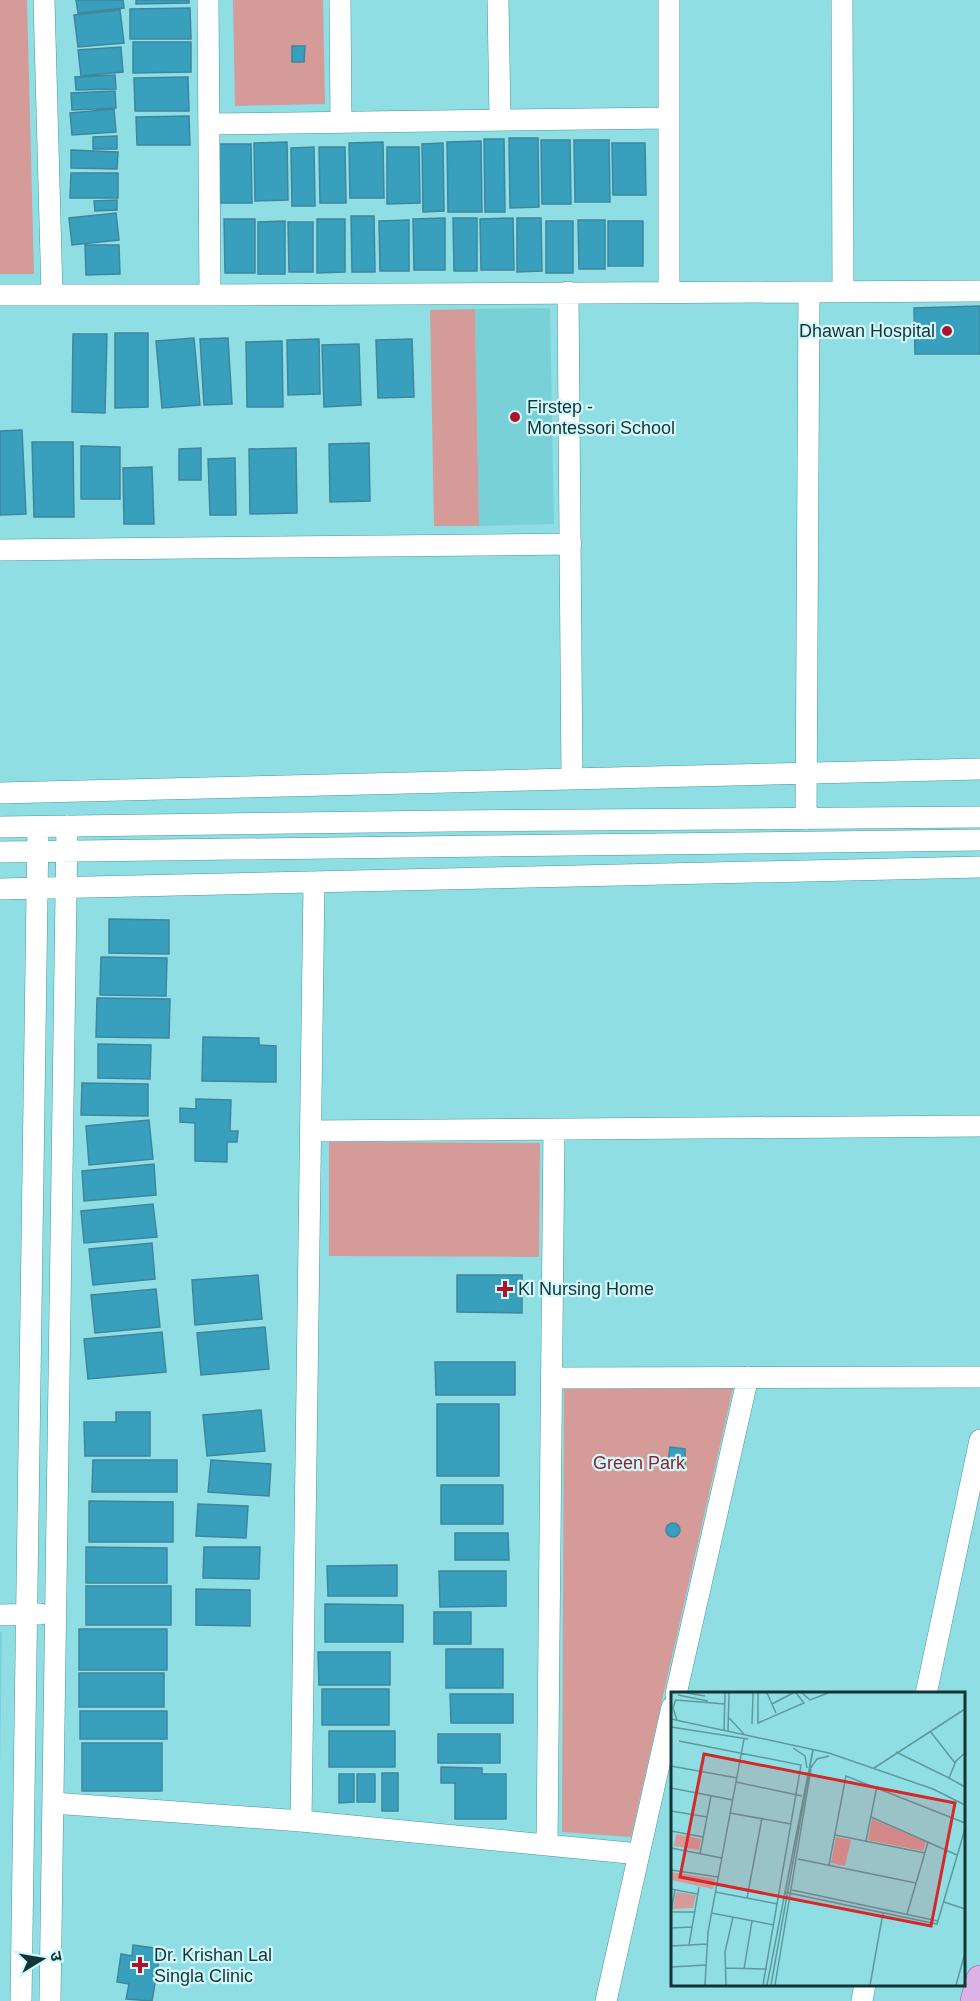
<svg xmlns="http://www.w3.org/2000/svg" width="980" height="2001" font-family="Helvetica,'Noto Sans Devanagari',sans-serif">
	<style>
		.built { fill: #78d1d7 }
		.green { fill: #d49b99 }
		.building { fill: #389fbd; stroke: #3f869d; stroke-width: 1.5 }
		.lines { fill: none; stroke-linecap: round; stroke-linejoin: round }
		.minor-casing { stroke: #47979c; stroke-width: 22 }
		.major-casing { stroke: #88629e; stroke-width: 28 }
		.minor { stroke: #fff; stroke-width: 21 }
		.major { stroke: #ddb0e6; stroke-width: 27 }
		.poi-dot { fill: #ab152c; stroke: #d2f7fa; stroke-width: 2 }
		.labels { text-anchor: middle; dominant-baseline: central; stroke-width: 4.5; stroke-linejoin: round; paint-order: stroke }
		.poi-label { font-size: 18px; fill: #133537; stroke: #d2f7fa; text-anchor: start }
		.park-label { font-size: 18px; fill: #89272e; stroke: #d2f7fa }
		.inset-road { fill: none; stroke: #5d9a9e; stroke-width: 1.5 }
		.view { fill: #d62828; fill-opacity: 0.15; stroke: #d62828; stroke-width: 3 }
		.inset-edge { fill: none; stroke: #133537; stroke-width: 3 }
	</style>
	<rect width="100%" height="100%" fill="#8fdee3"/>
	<!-- built -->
	<path class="built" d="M550 308 554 524 479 526 475 309Z
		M0 1632H2L0 1768Z"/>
	<!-- green -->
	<path class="green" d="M0 0H27L34 274H0Z
		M233 0H323L325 104 235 106Z
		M475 309 479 526H434L430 310Z
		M329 1142 540 1143 539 1257 329 1256Z
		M733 1388 631 1837 562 1832 564 1389Z"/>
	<!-- building -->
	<path class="building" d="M76 0H123L124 8 78 13Z
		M136 0H189V3L136 4Z
		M190 8 191 39H130V9Z
		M120 10 124 43 78 47 74 15Z
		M133 42H191V72L133 73Z
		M292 46H305L304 62H292Z
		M121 47 123 72 81 76 78 50Z
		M115 75 116 89 76 90 75 77Z
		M188 77 189 111H135L134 78Z
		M115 91 116 108 72 110 71 93Z
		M114 109 116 132 72 135 70 113Z
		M189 116 190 145H137L136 117Z
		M117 136V149H93V137Z
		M509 138H538L539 207 510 208Z
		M484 139H504L505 212H485Z
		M541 140H570L571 204H542Z
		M574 140H609L610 202H575Z
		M481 141 482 212H448L447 142Z
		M287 142 288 200 255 201 254 143Z
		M383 142 384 198H350L349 143Z
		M443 143 444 211 423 212 422 144Z
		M612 143H645L646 195H613Z
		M215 144H251L252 203H216Z
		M314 147 315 206H292L291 148Z
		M319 147H345L346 203H320Z
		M387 147H419L420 203 387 204Z
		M71 150 118 152 117 169 71 168Z
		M71 173H118V198H70Z
		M117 200V210L95 211 94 201Z
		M116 213 119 240 72 245 69 218Z
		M351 216H374L375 272H352Z
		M445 218V270H414L413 219Z
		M453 218H477V271H454Z
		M513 218 514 270H481L480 219Z
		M517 218H541L542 271 517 272Z
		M224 219H255V273H225Z
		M317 219H345V272L317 273Z
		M409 220V271H380L379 221Z
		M578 220H605V269H579Z
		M285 221V274H258V222Z
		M546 221H573V273H546Z
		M608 221H643V266H608Z
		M288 222H313V272H289Z
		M85 245H119L120 274 86 275Z
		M980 306V354H915L914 308Z
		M115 333H148V407L115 408Z
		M73 334H107L105 413 72 412Z
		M194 338 200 405 162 408 156 341Z
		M228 338 232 404 204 405 200 339Z
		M319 339 320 394 288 395 287 340Z
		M412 339 414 397 378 398 376 340Z
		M282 341 283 407H247L246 342Z
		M359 344 361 405 324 407 322 345Z
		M22 430 26 514 0 515V431Z
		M32 442H73L74 517H34Z
		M369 443 370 501 330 502 329 444Z
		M81 446 120 447V499H81Z
		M201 448V480H179V449Z
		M296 448 297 513 250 514 249 449Z
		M235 458 236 515H210L208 459Z
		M152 467 154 524H124L123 468Z
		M109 919 169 920V954L109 953Z
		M101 957 167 958 166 996 100 995Z
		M97 998 170 999 169 1038 96 1037Z
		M203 1037 259 1038V1045L276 1046V1082L202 1081Z
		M98 1044 151 1045 150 1079 98 1078Z
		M82 1083 148 1084V1116L81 1115Z
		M196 1099 231 1100 230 1131H238L237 1142H227V1162L195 1161V1123L180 1122V1108L196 1109Z
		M149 1120 153 1159 89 1165 86 1126Z
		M154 1164 156 1195 84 1201 82 1171Z
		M153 1204 157 1237 84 1243 81 1211Z
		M152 1243 155 1279 93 1285 89 1249Z
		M258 1275 262 1319 195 1325 192 1280Z
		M457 1275H522V1313L457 1312Z
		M156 1289 160 1327 95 1333 91 1295Z
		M265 1327 269 1369 201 1375 197 1333Z
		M162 1332 166 1372 88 1379 84 1339Z
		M435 1362H515V1395H436Z
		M437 1404H499V1476H437Z
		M261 1410 265 1451 207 1456 203 1415Z
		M116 1412H150V1456H85L84 1422H116Z
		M670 1447 685 1449V1464L668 1463Z
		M93 1460H177V1492H92Z
		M211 1460 271 1464 269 1496 208 1492Z
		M441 1485H503V1524H441Z
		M89 1501 173 1502V1542H89Z
		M198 1504 248 1506 246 1538 196 1536Z
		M666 1530a7 7 0 1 1 14 0a7 7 0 1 1-14 0Z
		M455 1533H508L509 1560H455Z
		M86 1547 167 1548V1583H86Z
		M204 1547H260L259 1579 203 1578Z
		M397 1565V1596H328L327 1566Z
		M439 1571H506V1606L440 1607Z
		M86 1586H171V1625H86Z
		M196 1589 250 1590V1626L196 1625Z
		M325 1604 403 1605V1642H325Z
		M434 1612H471V1644H434Z
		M79 1629H167V1670H79Z
		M446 1649H503V1688H446Z
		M318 1652H390V1685H319Z
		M79 1673H164V1707H79Z
		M322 1689H389V1725H322Z
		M450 1694H513V1723H451Z
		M80 1711H167V1739H80Z
		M329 1731H395V1767H329Z
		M438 1734H500V1763H438Z
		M82 1743H162V1791H82Z
		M441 1767 482 1768V1774H506V1819H455V1783H441Z
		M382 1773H398V1811H382Z
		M339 1774H354V1802L339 1803Z
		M357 1774H375V1802H357Z
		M133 1945 161 1949 152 2001 126 1999 129 1984 117 1982 121 1954 132 1956Z"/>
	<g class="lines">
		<!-- minor casing -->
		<g class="minor-casing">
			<path id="minor" d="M44 0 52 294
				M208 0 210 295
				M340 0 341 121
				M498 0 500 119
				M669 0V292
				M842 0 843 291
				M209 124 669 118
				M568 292 572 779
				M0 295H210L980 291
				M0 550 571 544
				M0 793 980 769
				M806 819 809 292
				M0 827 451 821 980 817
				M0 852 980 840
				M0 889 980 867
				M312 1131 980 1126
				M552 1378 980 1377
				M0 1615 40 1614
				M676 1694 748 1377
				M926 1694 980 1440
				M53 1803 301 1821 639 1854
				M301 1821 314 883
				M547 1845 554 1129
				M21 2001 38 827
				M50 2001 67 826
				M606 2001 672 1707
				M862 2001 865 1984"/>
		</g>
		<!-- major casing -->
		<g class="major-casing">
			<path id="major" d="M974 2001 980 1979"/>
		</g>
		<!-- minor -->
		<use href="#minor" class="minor"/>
		<!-- major -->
		<use href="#major" class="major"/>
	</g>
	<!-- markers -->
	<g class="poi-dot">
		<circle cx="947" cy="331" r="6"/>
		<circle cx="515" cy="417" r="6"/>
		<path d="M502 1280h6v6h6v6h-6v6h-6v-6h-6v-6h6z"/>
		<path d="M137 1956h6v6h6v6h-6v6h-6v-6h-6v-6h6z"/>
	</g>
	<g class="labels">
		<!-- poi labels -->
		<g class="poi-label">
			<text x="935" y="331" text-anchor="end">Dhawan Hospital</text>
			<text x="527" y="407">Firstep -<tspan x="527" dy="21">Montessori School</tspan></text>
			<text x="518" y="1289">Kl Nursing Home</text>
			<text x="154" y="1955">Dr. Krishan Lal<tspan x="154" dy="21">Singla Clinic</tspan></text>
		</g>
		<!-- park labels -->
		<g class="park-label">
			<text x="639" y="1463">Green Park</text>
		</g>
	</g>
	<!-- overview -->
	<g transform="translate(671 1692)">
		<rect width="294" height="294" fill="#8fdee3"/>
		<path d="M201 127 255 150 252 159 197 148ZM5 142 30 147 28 158 3 154ZM165 145 180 148 174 174 160 171ZM0 180 44 187 42 197 0 188ZM5 200 25 203 22 216 2 217Z" fill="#d49b99"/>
		<path class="inset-road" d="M16 1 34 4M87 1V31L133 11 125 1M96 1 105 21M131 1 139 8 157 1M7 3 37 9M5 7 2 16 6 28M5 8 54 12M101 12 122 1M58 26 73 42M0 27 158 61 262 97 294 113M81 32 82 1M0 35 77 47M53 38 54 1M57 39 58 1M259 39 284 71M8 49 130 73 92 293M122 56 134 64 136 76M225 60 278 86 285 69 294 61M0 74 66 86M203 76 294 17M139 77 146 67 158 64M278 86 294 95M65 90 131 104M0 96 62 108M0 119 36 125M59 121 120 132M200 125 286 163M0 139 32 145M164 143 254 161M195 149 206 94M0 156 51 166M29 162 40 104M127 167 245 191M158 173 175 84 294 131M0 178 47 185M0 197 26 202M121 198 267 229M44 200 107 212M113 200 266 232 294 137M76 206 91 126M273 210 294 217M0 220H24M0 220 4 198M40 221 103 233M236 222 257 150M0 236 21 235M18 253 28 195M0 254 36 252M0 275 35 273M55 276 96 277M73 277 81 229M34 293 37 240 73 47M55 293 54 260 62 225M96 293 142 57M100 293 142 58M104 293 140 77M199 293 212 221M285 293 294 261"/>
		<path class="view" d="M33 62 284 111 260 234 9 185Z"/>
		<rect width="294" height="294" class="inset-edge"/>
	</g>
	<!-- north arrow -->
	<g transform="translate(42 1959) rotate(79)" stroke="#d2f7fa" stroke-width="4.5" paint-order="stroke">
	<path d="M0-4.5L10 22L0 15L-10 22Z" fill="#133537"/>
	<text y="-9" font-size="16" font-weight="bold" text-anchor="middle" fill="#133537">उ</text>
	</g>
</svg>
